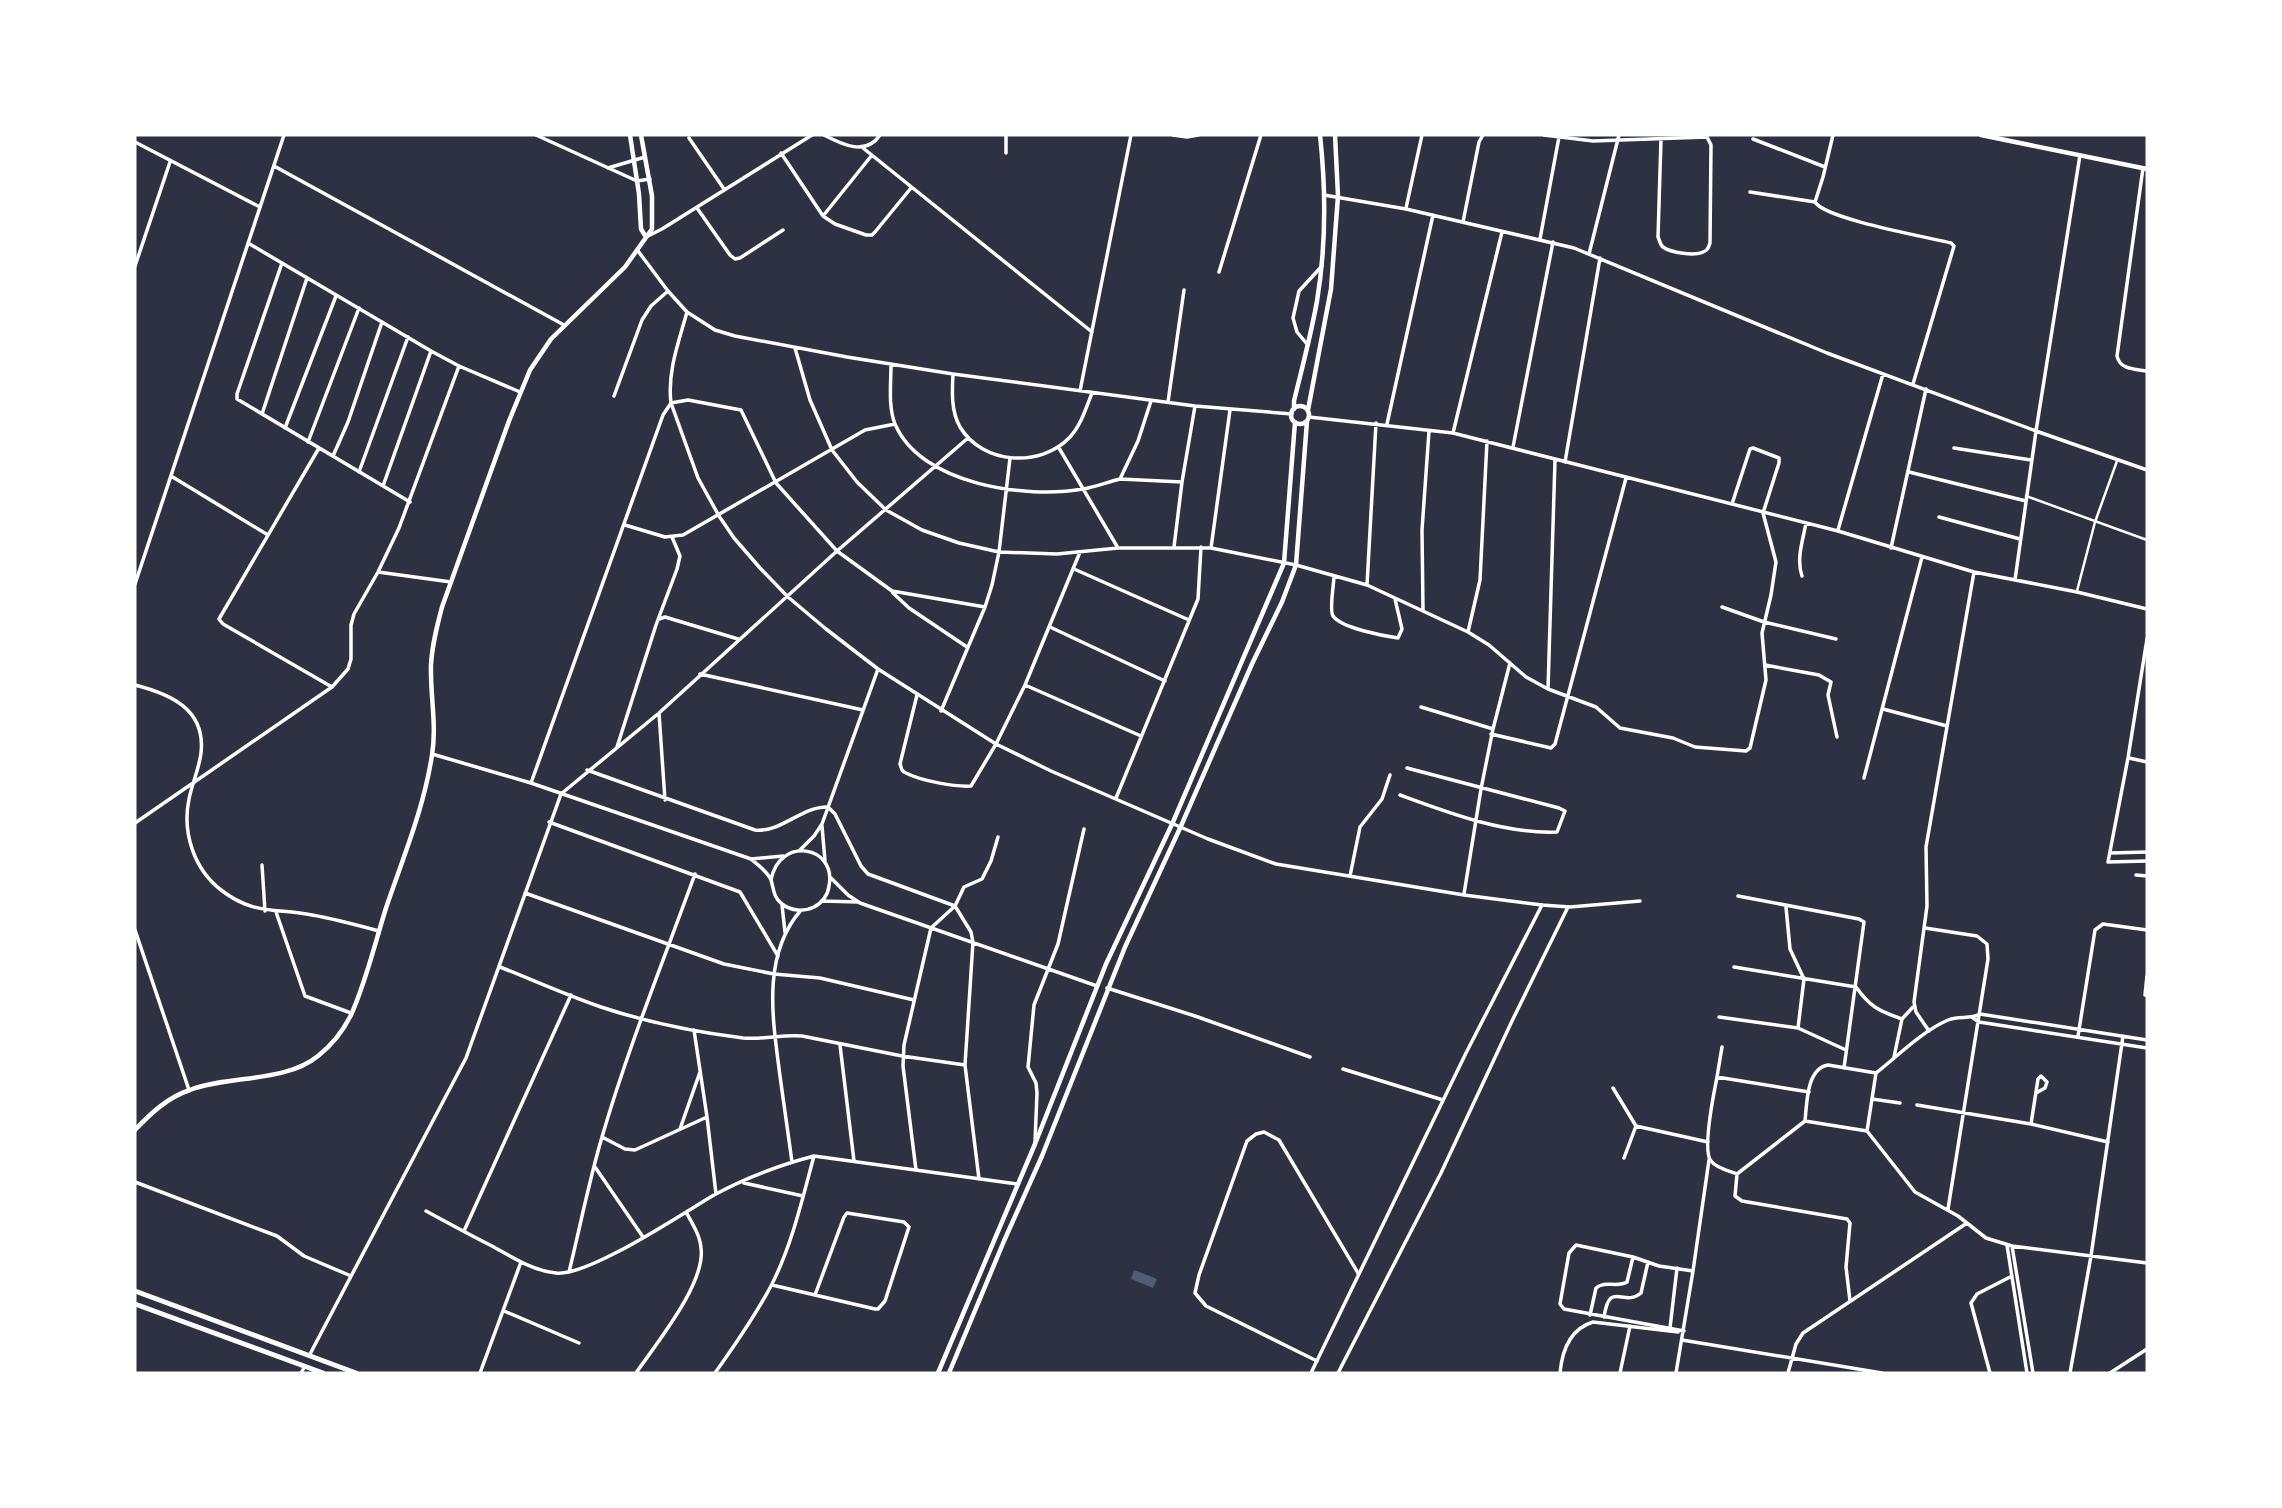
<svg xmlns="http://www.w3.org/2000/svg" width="2282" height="1508" font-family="'Libre Baskerville',serif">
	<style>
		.water { fill: #4f5d75 }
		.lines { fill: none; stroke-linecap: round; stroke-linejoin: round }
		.pedestrian { stroke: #fff; stroke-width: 2.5 }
		.minor { stroke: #fff; stroke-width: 3.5 }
		.tertiary { stroke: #fff; stroke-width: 3.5 }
		.secondary { stroke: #fff; stroke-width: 4.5 }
		.primary { stroke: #fff; stroke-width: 5 }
	</style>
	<rect width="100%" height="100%" fill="#2d3142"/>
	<!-- water -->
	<path class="water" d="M1134 1270 1157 1279 1153 1288 1131 1279Z"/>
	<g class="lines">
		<!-- pedestrian -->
		<path class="pedestrian" d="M2026 496 2147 540
			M2077 591 2095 522 2117 461"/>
		<!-- minor -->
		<path class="minor" d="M536 135 637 181 650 179
			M824 135C843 145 866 156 880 135
			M1006 135V153
			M1173 135 1187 137 1198 135
			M1544 135 1593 141 1707 137 1711 145 1710 243C1708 248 1708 250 1703 252 1695 256 1671 253 1663 247 1660 245 1660 241 1658 237L1661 139
			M689 138 724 189
			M1753 139 1825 167
			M135 142 260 207
			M863 148 1092 332
			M781 153 823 216 835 224 866 235H872L875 232 911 188
			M274 166 564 325
			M608 168 645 157
			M2143 168 2117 356C2120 370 2135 369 2147 371
			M1750 192 1815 202C1825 219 1927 237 1951 243L1954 246 1913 384
			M1324 195 1406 209 1574 248 1827 353 2036 431 2147 470
			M1815 202 1823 177 1833 135
			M697 208 730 255 735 259 740 258 783 230
			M1406 208 1422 135
			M823 216 872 155
			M1463 222 1479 142 1483 135
			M648 236 662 229 812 135
			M1540 239 1559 137
			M248 243 431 351 459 366 520 392
			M638 251 668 291 687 312 715 330 735 336 847 357 953 374 1195 406 1292 414
			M1589 254 1619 135
			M282 263 237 394V399L410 502
			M135 266 170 162
			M1219 272 1261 135
			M687 312C679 341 667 372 671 403L698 478 719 516 734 538 760 568 788 597 826 629 878 669 996 744 1051 771 1208 839 1276 864 1464 895 1542 905 1570 907 1640 901
			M1307 344 1297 332 1293 318 1299 291 1322 266
			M795 348 810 400 832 450 857 482 886 510 922 530 959 543 999 552 1057 554 1118 548H1211L1296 565 1367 585 1468 632 1489 645 1526 677 1548 689 1596 707 1620 728 1673 738 1695 747 1746 751 1750 748 1766 680 1762 633 1771 595 1776 562 1763 513 1779 463V458L1753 448 1750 449 1732 504
			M891 365C891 384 888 406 895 424 921 485 1026 499 1083 489 1095 487 1108 482 1120 479L1138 441 1151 401
			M953 374C952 392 951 411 960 427 983 465 1041 468 1070 437 1081 425 1086 408 1092 393
			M1080 391 1131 135
			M614 396 642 320 651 306 668 291
			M1168 402 1184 290
			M262 414 307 278
			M1309 417 1453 433 1838 531 1974 572 2077 592 2147 609
			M1387 424 1433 215
			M285 428 336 296
			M1453 433 1502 232
			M308 442 359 308
			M1513 447 1553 242
			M319 448 219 619 223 624 332 687
			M1059 448 1118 548
			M1954 448 2031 460
			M333 456 348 422 382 322
			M1565 462 1600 258
			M359 472 408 337
			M1909 472 2026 501
			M171 476 268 535
			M1120 479 1182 482
			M383 486 431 351
			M1939 517 2020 539
			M625 525 665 537 683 535 865 430 895 424
			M1838 530 1883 374
			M1174 547 1182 482 1195 406
			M1211 548 1230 410
			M1891 548 1926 389
			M1074 569 1189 620
			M378 572 451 582
			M1334 576C1334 584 1329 610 1333 616 1341 628 1384 636 1398 638L1402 629 1395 599
			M1802 576C1796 559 1803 540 1806 523
			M2015 580 2036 431 2080 155
			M135 584 284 135
			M1367 585 1376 423
			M893 593 909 608 967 647
			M1722 607 1764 622 1836 639
			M1423 610 1422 530 1429 431
			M659 619 665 617 738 639
			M1050 627 1165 681
			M1468 632 1480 580 1487 441
			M2147 639 2128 758 2108 862 2147 861
			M1765 665 1819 675 1831 682 1828 695 1837 737
			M700 674 863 710
			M135 685C170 694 206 709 201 753 199 769 192 784 189 799 182 833 194 869 221 890 253 915 276 908 312 915 335 919 357 925 379 931
			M1025 685 1141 736
			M1548 689 1555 460
			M917 695 900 764C902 769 901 771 906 773 921 781 956 787 971 786L996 744 1025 685 1080 552
			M1421 707 1493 729
			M1883 709 1947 726
			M941 711 985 607 992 585 999 552 1010 458
			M659 713 665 800
			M1491 734 1551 748 1555 744 1626 478
			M617 747 656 625 677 569 680 556 672 537
			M432 754 531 783 751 859 783 856
			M2129 758 2147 762
			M587 770 755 830C781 833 802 806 828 807L835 814 861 866 868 874 955 906 971 932 973 942 965 1065 979 1179
			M1864 778 1922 557
			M531 783 663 415 671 403 688 400 741 410 776 483 837 551 892 591 985 607
			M1400 795C1449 813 1504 834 1557 832L1565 811 1559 808 1407 768
			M1116 798 1198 599 1201 547
			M549 822 740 892 778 956
			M135 823 332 687 348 669 351 659V625L354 614 378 572 399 528 459 366
			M822 826 825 861
			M800 850 814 836 822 824 878 669
			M2110 853 2147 852
			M752 860C758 865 768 872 771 880 774 889 773 897 782 904 791 911 804 912 814 907 822 903 828 895 829 886 837 845 779 836 771 880
			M262 865 265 911
			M2136 875 2147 876
			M1350 876 1360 827 1382 799 1390 775
			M831 878 848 895 860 903 1097 986
			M525 893 724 964 774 974 820 978 914 1000
			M1464 894 1481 789 1493 729 1510 663
			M1738 896 1859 919 1864 922 1844 1068
			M822 901 858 902
			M782 905 785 932
			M1786 907 1790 949 1804 979 1798 1028
			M276 912 305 996 351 1013
			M1925 928 1977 936 1987 944 1988 959 1948 1209
			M135 930 189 1090
			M500 967C533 980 566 995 601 1007 646 1022 695 1032 743 1038 763 1040 783 1034 802 1036L902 1056 965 1065
			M1734 967 1856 987C1870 1007 1879 1011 1902 1019
			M2145 995 2147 976
			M1719 1017 1798 1028 1846 1050
			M1973 1018 1979 1022 2147 1048
			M694 1030 707 1117 716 1194
			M1929 1031 1916 1012 1914 1002 1927 906 1926 847 1974 572
			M2078 1036 2095 930 2103 924 2147 930
			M840 1045 854 1161
			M1894 1057 1902 1019 1913 1007
			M1717 1077 1722 1047
			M1613 1088 1636 1126
			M1872 1099 1900 1103
			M1917 1105 2031 1124 2108 1142
			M1805 1121C1807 1104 1806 1069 1828 1065L1876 1073C1899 1055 1921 1032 1948 1020 1959 1015 1970 1020 1980 1014L2147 1040
			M1805 1121 1867 1131 1915 1192 1958 1216 1986 1238 2012 1246 2147 1263
			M1805 1121 1737 1174C1729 1171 1716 1168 1711 1161 1702 1151 1714 1092 1717 1077L1809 1092
			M2031 1124 2038 1079 2041 1076 2047 1082 2045 1088 2036 1093
			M680 1129 700 1072
			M1867 1131 1876 1073
			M602 1137 625 1149 635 1150 707 1117
			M1035 1142 1037 1093 1036 1083 1028 1067 1034 1005 1058 944 1084 829
			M1624 1158 1636 1126 1708 1142
			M792 1162C788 1133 784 1105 780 1076 773 1021 761 956 801 910
			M595 1167 643 1237
			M916 1170 903 1066 904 1045 931 928 955 906 964 887 982 879 991 861 998 837
			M1737 1174 1735 1196 1742 1201 1847 1219 1850 1223 1846 1267 1850 1301
			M135 1182 277 1236 304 1256 351 1276
			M744 1183 803 1196
			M426 1211C448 1223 470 1235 492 1246 512 1257 533 1271 556 1273 588 1277 683 1213 714 1195 745 1178 780 1165 814 1156L1017 1184
			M464 1231 571 995
			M2007 1245 2027 1373
			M2012 1246 2033 1373
			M569 1272C580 1227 589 1181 602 1137 628 1048 663 962 695 874
			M772 1285 875 1309H878L885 1301 909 1227 904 1222 847 1213 844 1217 815 1295
			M504 1311 579 1343
			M1590 1315 1596 1288C1605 1280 1617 1288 1627 1282L1633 1257
			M1604 1317C1610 1279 1623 1308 1641 1293L1648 1262
			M1670 1328 1677 1268
			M1684 1331 1564 1309 1560 1304 1569 1253 1576 1245 1633 1257 1659 1266 1693 1271
			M1682 1340 1882 1373
			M309 1356 466 1058 561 794 659 713 837 551 968 438
			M1317 1361 1206 1306 1195 1293 1199 1275 1247 1141 1256 1134 1264 1132 1279 1140 1358 1273
			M301 1373 305 1366
			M480 1373 521 1262
			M636 1373C656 1344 706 1283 701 1248 700 1235 692 1223 686 1212
			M715 1373C735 1345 755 1316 771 1286 792 1245 802 1200 814 1156
			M1560 1373C1562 1351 1570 1329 1593 1322L1678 1332
			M1620 1373 1630 1326
			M1676 1373 1693 1271 1709 1160
			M1788 1373 1796 1344 1803 1333 1967 1223
			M1990 1373 1971 1303 1977 1294 2012 1276
			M2070 1373 2091 1256 2123 1036
			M2110 1373 2147 1349"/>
		<!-- tertiary -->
		<path class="tertiary" d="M1107 988 1198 1017 1310 1057
			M1343 1069 1443 1100
			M1311 1373 1466 1053 1542 905
			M1338 1373 1441 1173 1512 1021 1568 907"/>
		<!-- secondary -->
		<path class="secondary" d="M630 135 639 194 641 229 646 237
			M1981 135 2147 169
			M1291 415a9 9 0 1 1 18 0a9 9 0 1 1-18 0Z
			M1294 409V401C1302 368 1311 335 1317 301 1326 247 1326 190 1320 135
			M1308 410 1331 289 1338 196 1335 135
			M135 1130C150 1114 168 1097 190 1090 229 1075 285 1083 318 1056 332 1045 343 1031 351 1015 366 982 375 943 386 908 403 858 424 808 432 755 437 725 430 695 431 665 432 645 437 626 442 607L509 421 530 370 551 339 625 267 652 229V196L641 135
			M938 1373 1035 1144 1106 964 1173 822 1284 563 1295 422
			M949 1373 1004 1241 1042 1156 1125 947 1181 826 1252 664 1282 602 1296 565 1307 421"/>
		<!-- primary -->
		<path class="primary" d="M135 1291 356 1373
			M135 1304 323 1373"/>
	</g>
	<!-- border -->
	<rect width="2282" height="1508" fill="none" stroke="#ffffff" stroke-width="273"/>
</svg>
